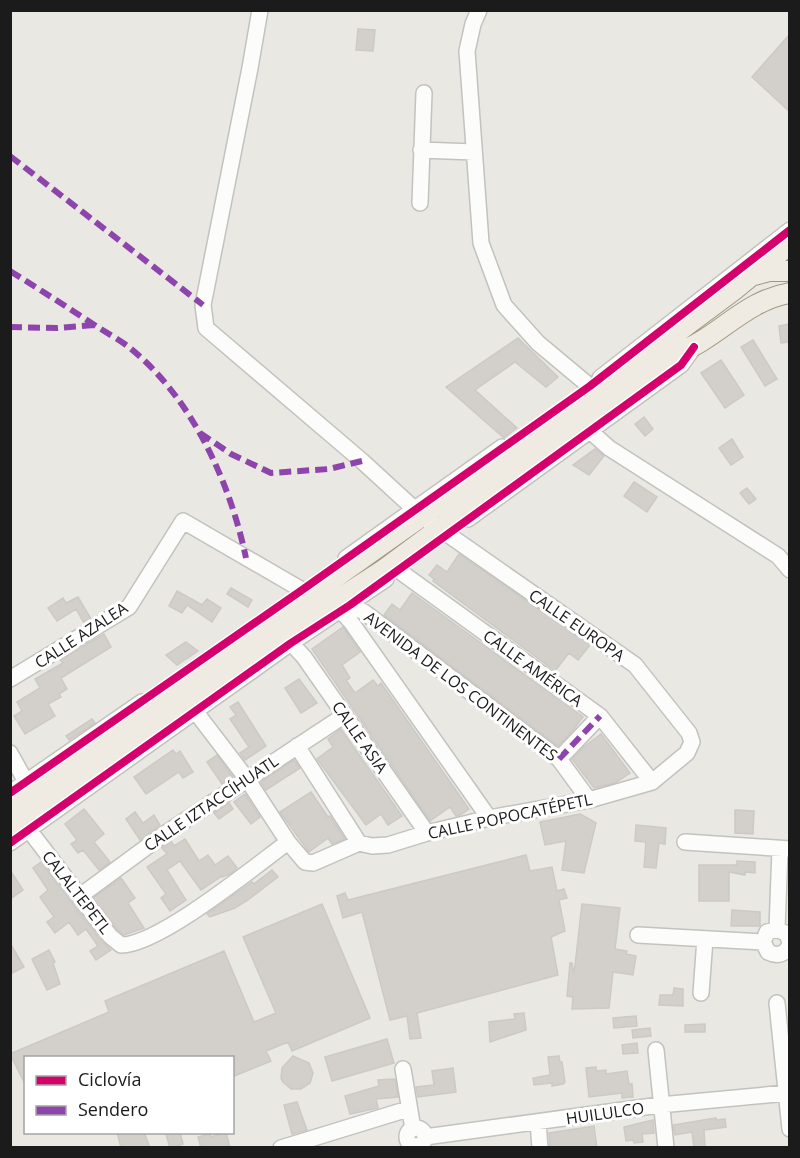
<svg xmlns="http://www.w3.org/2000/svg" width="800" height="1158" font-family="'Open Sans',sans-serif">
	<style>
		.building { fill: #d3d0cb; stroke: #cdc9c4; stroke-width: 1.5 }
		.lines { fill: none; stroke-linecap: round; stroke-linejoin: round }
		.minor-casing { stroke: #c2c2bf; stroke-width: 18 }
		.major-casing { stroke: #a09680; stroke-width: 22 }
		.minor { stroke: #fcfcfb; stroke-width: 15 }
		.major { stroke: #f0ebe2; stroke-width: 20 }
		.quiet { stroke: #8e44ad; stroke-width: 6; stroke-dasharray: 12 6; stroke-linecap: butt }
		.cycleway-casing { stroke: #fff; stroke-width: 11 }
		.cycleway { stroke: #d6006c; stroke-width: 8 }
		.labels { text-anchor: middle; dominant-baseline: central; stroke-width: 6; stroke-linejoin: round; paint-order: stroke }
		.street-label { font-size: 16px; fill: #1b1b1b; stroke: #fff }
	</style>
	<rect width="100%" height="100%" fill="#eae8e2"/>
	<!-- building -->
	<path class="building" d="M358 29 375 30 373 51 356 50Z
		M789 35V111L752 77Z
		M789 324V342L781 343 779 326Z
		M518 338 558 377 546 387 515 362 475 390 517 428 504 438 446 387Z
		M753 340 777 379 765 386 741 347Z
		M721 360 744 395 725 408 701 373Z
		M644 417 653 429 645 436 635 424Z
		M732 439 743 457 731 465 719 448Z
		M595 449 604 456 589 475 573 465Z
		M634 482 657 497 647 512 624 496Z
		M747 488 756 499 749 504 740 493Z
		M459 554 590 645 578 660 569 653 555 671 433 581 434 579 429 575 437 565 447 572Z
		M231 588 252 600 248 607 227 594Z
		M177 591 202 605 207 599 221 608 212 622 187 605 182 613 169 606Z
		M412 593 583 717 574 729 558 746 384 615 392 604 400 610Z
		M78 597 91 619 84 623 76 609 57 621 48 608 63 598 66 603Z
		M343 627 360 652 342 665 350 678 346 680 355 693 373 680 378 686 381 683 469 809 460 815 456 816 450 807 430 821 312 649Z
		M104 634 111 647 61 678 67 689 59 694 61 697 48 704 55 716 25 734 14 716 22 711 17 702 40 688 35 679 63 663 60 660Z
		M186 642 198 651 177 665 166 655Z
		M299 679 317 703 301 713 285 688Z
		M238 702 266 746 245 760 240 753 249 747 230 719 236 715 230 707Z
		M92 719 95 723 69 740 66 736Z
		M341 729 402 816 388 825 381 814 366 825 317 759 333 747 328 739Z
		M601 734 630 773 615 783 594 788 572 759 585 746Z
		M173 750 176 754 180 751 193 772 183 778 179 772 146 794 134 777Z
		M217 755 233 777 222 784 207 762Z
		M294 760 300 768 266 790 261 782Z
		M311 792 328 817 330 816 345 839 332 844 328 838 309 852 280 812Z
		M245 794 260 817 251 824 234 802Z
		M229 803 233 809 219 819 214 813Z
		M84 809 104 834 94 842 110 862 99 870 83 850 78 853 71 844 77 840 65 824Z
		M735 810 754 811 753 834 735 833Z
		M135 812 143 823 154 815 160 825 140 840 126 819Z
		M580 814 596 823 584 873 562 870 566 841 545 845 540 822Z
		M636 825 666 828 665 844 659 843 656 868 644 867 646 842 635 841Z
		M185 839 199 861 208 855 215 865 228 856 237 868 230 874 222 877V876L201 890 180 861 167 870 186 900 170 911 161 898 166 894 147 867 167 854 162 848 169 843 171 841 174 846Z
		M526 855 530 871 552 867 557 891 564 889 567 898 559 900 565 931 551 937 558 975 417 1013 421 1038 410 1039 407 1016 390 1020 362 912 343 918 337 896 345 893 348 900Z
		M737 861 755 862V873L745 872V875L729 872V901H699V865H737Z
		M41 862 102 942 111 950 96 960 90 951 98 946 86 929 78 935 69 922 55 933 47 922 54 917 40 897 48 890 33 868Z
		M10 870 23 890 10 899Z
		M272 870 278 877 248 900 235 908 210 917 207 914 252 882 254 884Z
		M121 878 135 898 128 903 144 928 124 935 117 929 93 898Z
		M322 904 370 1018 292 1051 288 1042 266 1051 271 1061 232 1077V1058H26V1086L10 1054 109 1012 105 1001 224 951 254 1022 276 1013 243 937Z
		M582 904 620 908 615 949 627 951 626 954 636 956 633 975 613 972 609 1008 572 1009 573 997 567 996 570 963H572L574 974Z
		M732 910 760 912V926H731Z
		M10 943 24 967 10 974Z
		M49 950 55 962 53 963 60 984 47 990 32 959Z
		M674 988 683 989V1006L659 1005 660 995H673Z
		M524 1013 526 1030 490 1042 489 1022 515 1019 514 1014Z
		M636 1016 637 1026 614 1028 613 1018Z
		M705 1024V1032H685V1025Z
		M650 1028 651 1036 633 1038 632 1030Z
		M387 1039 394 1063 332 1081 325 1057Z
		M637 1043 638 1053 623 1054 622 1045Z
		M293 1056 309 1063 313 1073 310 1083 301 1089H291L283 1082 281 1078 282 1068Z
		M559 1056 560 1062H562L565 1082 563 1084 552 1086V1083L534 1085 533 1078 550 1075 548 1057Z
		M596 1067V1071L606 1070V1074L627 1071 629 1084H632L633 1097 622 1098V1093L589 1097 586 1068Z
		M453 1068 456 1092 418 1097 416 1087 434 1085 432 1071Z
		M395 1079 398 1097 376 1099 378 1108 350 1114 345 1096 379 1086 378 1080Z
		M297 1102 307 1130 292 1134 284 1105Z
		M716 1118V1120L725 1119 726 1127 704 1130 705 1148H694L692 1132 675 1135 673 1125Z
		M653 1120 654 1133 642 1134 643 1142 634 1143 633 1140 626 1141 624 1127Z
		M594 1126 597 1148H550L549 1133Z
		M117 1132H144L150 1148H121Z
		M171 1132H180L183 1144 170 1148 166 1134Z
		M226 1132 230 1148H201L198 1137 210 1134 211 1137Z"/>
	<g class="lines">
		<!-- minor casing -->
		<g class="minor-casing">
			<path id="minor" d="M479 10 473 24 467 51 481 243 504 305 538 343 605 399
				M421 150 474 152
				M420 203 424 93
				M600 378 790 230
				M590 431 609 448 778 556 790 570
				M468 519 681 365 694 347
				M346 558 502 447
				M398 570 600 716 652 782
				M350 605 364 612 559 759 589 800
				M341 611 351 622 489 818
				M291 643 304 657 427 833
				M10 679 129 607 183 521 302 590
				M195 711 247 779 288 842 305 862 313 863 359 843 372 846 388 845 427 833 489 818 589 800 652 782 687 753 692 742 689 733 635 665 423 517 362 461 206 328 203 305 250 68 260 10
				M297 746 359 843
				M10 753 26 782
				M559 759 600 716
				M10 793 142 702
				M29 830 110 936 121 945C159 945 254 867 288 842
				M685 842 790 849
				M10 843 291 643 386 579
				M80 896 163 835 345 715
				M777 929 780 849
				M638 935 763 942
				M790 943 787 934 777 929 767 932 763 942 768 952C778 957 786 954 790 944
				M701 993 705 939
				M777 1003 790 1129
				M656 1050 666 1148
				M403 1069 413 1129
				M538 1122 540 1148
				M407 1137a9 9 0 1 1 18 0a9 9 0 1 1-18 0Z
				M425 1137 660 1105 787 1093
				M281 1148 408 1109"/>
		</g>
		<!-- major casing -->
		<g class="major-casing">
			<path id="major" d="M754 275 769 271H790
				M10 808 597 392 734 290 790 244
				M10 828 293 629 382 571 675 354C718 339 743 301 790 293"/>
		</g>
		<!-- minor -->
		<use href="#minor" class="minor"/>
		<!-- major -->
		<use href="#major" class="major"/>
		<!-- quiet -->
		<path class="quiet" d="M10 156 203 305
			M10 271C39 289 67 307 96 326 107 333 120 340 130 348 192 398 230 482 246 558
			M10 327 57 328 95 325
			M200 433 231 454 271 473 329 469 362 461
			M559 759 600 716"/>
		<!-- cycleway casing -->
		<g class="cycleway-casing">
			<path id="cycleway" d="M10 793 302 590 590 386 790 230
				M10 843 291 643 350 605 681 365 694 347"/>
		</g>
		<!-- cycleway -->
		<use href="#cycleway" class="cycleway"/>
	</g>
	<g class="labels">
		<!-- street labels -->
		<g class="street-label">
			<text transform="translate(577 625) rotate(35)">CALLE EUROPA</text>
			<text transform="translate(81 635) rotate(-33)">CALLE AZALEA</text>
			<text transform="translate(533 668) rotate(36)">CALLE AMÉRICA</text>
			<text transform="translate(461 686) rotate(37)">AVENIDA DE LOS CONTINENTES</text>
			<text transform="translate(360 737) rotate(55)">CALLE ASIA</text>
			<text transform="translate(211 803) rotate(-34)">CALLE IZTACCÍHUATL</text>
			<text transform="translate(510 816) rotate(-12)">CALLE POPOCATÉPETL</text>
			<text transform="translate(77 892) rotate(52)">CALALTEPETL</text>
			<text transform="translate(605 1113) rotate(-8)">HUILULCO</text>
		</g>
	</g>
	<!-- border -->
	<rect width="800" height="1158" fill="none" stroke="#1b1b1b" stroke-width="24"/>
	<!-- legend -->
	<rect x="24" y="1056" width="210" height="78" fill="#ffffff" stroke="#a4a4a4" stroke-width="1.5"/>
	<rect x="36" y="1076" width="30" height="9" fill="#d6006c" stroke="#a4a4a4" stroke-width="1.5"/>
	<text x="78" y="1086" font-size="18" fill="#1b1b1b">Ciclovía</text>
	<rect x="36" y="1106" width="30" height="9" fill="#8e44ad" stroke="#a4a4a4" stroke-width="1.5"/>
	<text x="78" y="1116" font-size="18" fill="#1b1b1b">Sendero</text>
</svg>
